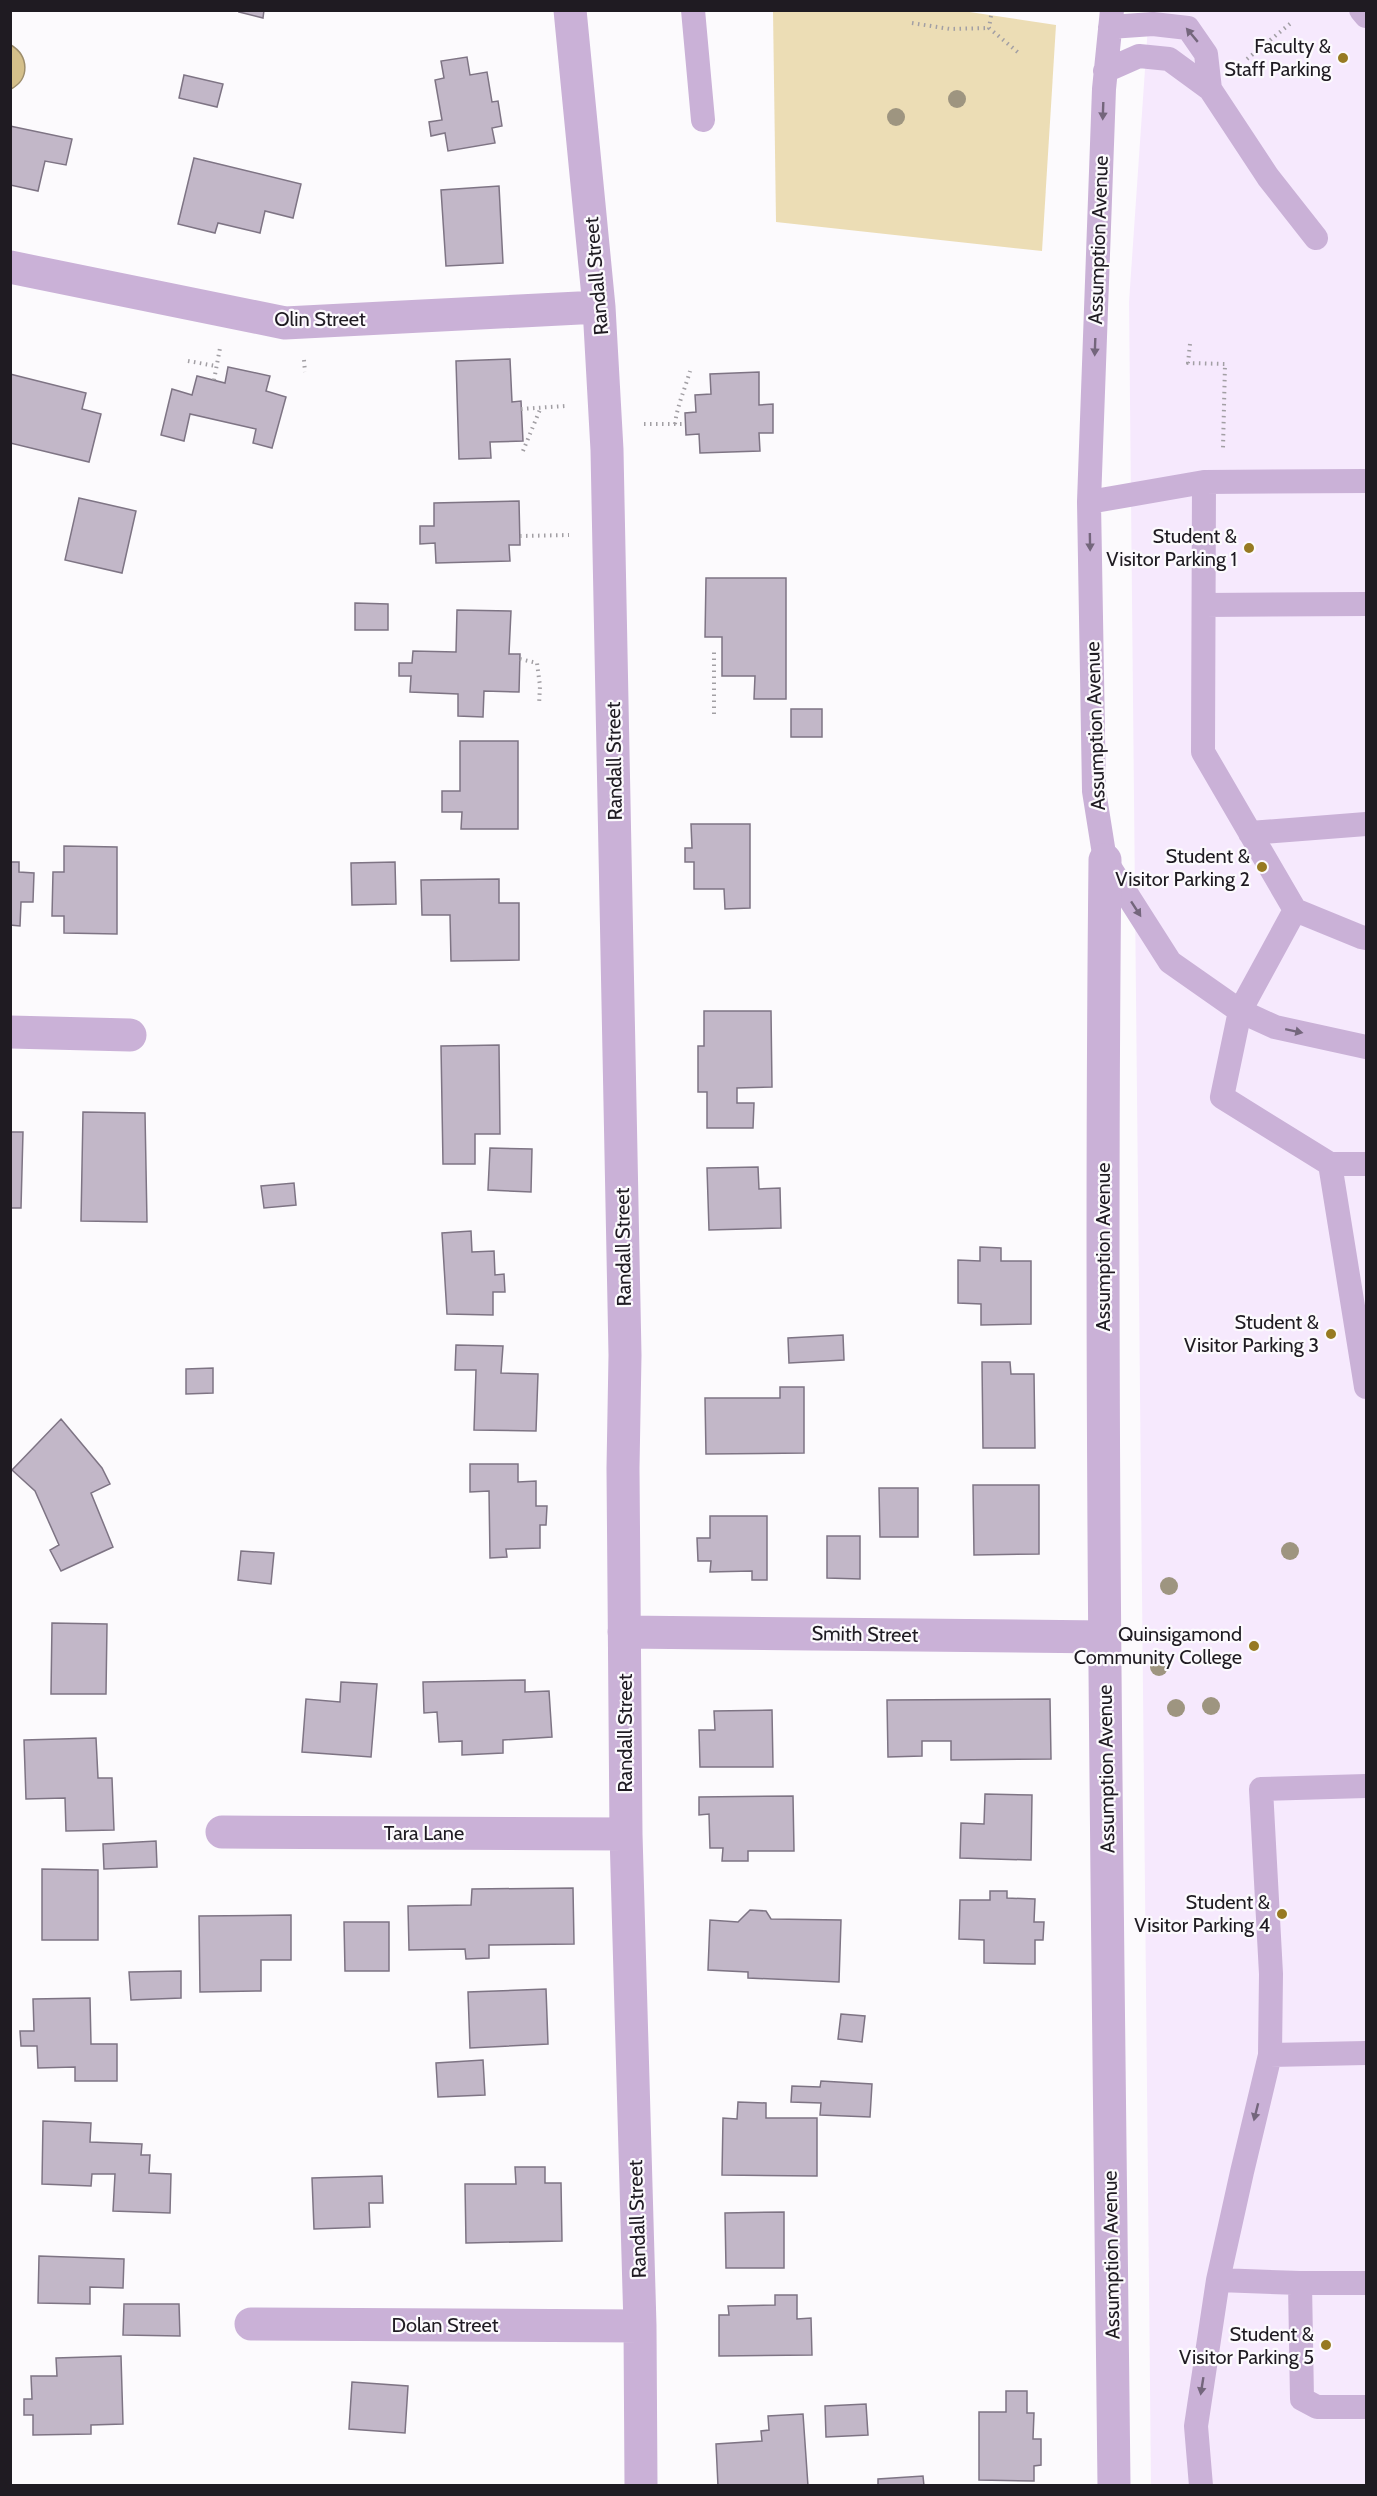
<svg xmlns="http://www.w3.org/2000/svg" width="1377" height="2496" font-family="Cabin,sans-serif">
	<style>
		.built { fill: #f6e9fd }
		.green { fill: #ecddb5 }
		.water { fill: #d5c08b; stroke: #9e8e6c; stroke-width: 1.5 }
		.building { fill: #c2b7c8; stroke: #7e7484; stroke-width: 1.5 }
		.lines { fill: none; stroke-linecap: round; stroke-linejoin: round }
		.path { stroke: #a29fa4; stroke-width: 4; stroke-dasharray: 1.5 4.5; stroke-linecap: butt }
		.service { stroke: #cab1d7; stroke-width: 24 }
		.minor { stroke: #cab1d7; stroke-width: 33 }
		.tree { fill: #9e9580 }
		.oneway { fill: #74667c }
		.poi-dot { fill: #977a22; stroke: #fcfafd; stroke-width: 2 }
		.labels { text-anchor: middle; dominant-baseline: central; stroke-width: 4.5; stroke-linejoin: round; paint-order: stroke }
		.poi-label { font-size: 20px; fill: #1f1b22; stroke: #fcfafd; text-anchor: end }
		.street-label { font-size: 20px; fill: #1f1b22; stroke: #fcfafd }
	</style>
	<rect width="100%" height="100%" fill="#fcfafd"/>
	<!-- built -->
	<path class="built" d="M1149 11H1366V2485H1151L1129 302Z"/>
	<!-- green -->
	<path class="green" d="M773 11H963L1056 25 1042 251 776 222Z"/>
	<!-- water -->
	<path class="water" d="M11 45C29 56 30 79 11 89Z"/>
	<!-- building -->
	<path class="building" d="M240 10H264L263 18 239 12Z
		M467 57 470 75 487 72 492 102 498 101 502 126 492 128 495 143 448 151 445 133 431 136 429 122 442 120 435 80 444 78 441 61Z
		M184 75 223 84 217 107 179 98Z
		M10 126 72 139 66 165 45 161 38 191 10 185Z
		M194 158 301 184 293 218 265 211 260 233 218 223 215 233 178 224Z
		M499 186 503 263 446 266 441 190Z
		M510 359 512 402 521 401 523 441 490 442 491 458 459 459 456 361Z
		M228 367 270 376 266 391 286 397 272 448 253 443 256 429 190 414 184 441 161 435 172 389 192 395 197 376 225 383Z
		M759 372V405L773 404V433H759L760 451 700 453 699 434 686 435 685 413 696 412 695 395 711 394 710 374Z
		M10 374 86 393 82 409 101 414 89 462 10 443Z
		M79 498 136 511 122 573 65 560Z
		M519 501 520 545H509L510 561 436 563 435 543 420 544V526H434V503Z
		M706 578H786V699H754L755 676H722V637H705Z
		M355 603 388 604V630H355Z
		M457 610 511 611 509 654H520L519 692 484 691 483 717 458 716V694L410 692 411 676H399V663H412L413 651 456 652Z
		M791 709H822V737H791Z
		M460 741H518V829H461L462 812H442V791H460Z
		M691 824H750V908L725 909 724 889H694V862H685V848H692Z
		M64 846 117 847V934L64 933V916H52L53 872H64Z
		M10 862H19V872L34 873 33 902H21L20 926 10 925Z
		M395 862 396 904 352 905 351 863Z
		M499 879V903H519V960L451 961 450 915H422L421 880Z
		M704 1011H771L772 1087 737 1088V1103H754L753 1128H707V1092H698V1046H704Z
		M499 1045 500 1134H475V1164H443L441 1046Z
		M83 1112 145 1113 147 1222 81 1221Z
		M10 1132H23L21 1208H10Z
		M490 1148 532 1149 531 1192 488 1190Z
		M758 1167 759 1189 780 1188 781 1228 709 1230 707 1168Z
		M294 1183 296 1205 264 1208 261 1186Z
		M471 1231 472 1252 494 1251 495 1275 504 1274 505 1292H493V1315L447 1314 442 1233Z
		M980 1247 1001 1248V1261H1031V1324L981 1325V1304L958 1303V1260L980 1261Z
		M843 1335 844 1360 789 1363 788 1338Z
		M456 1345 503 1346 501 1373 538 1374 536 1431 474 1430 476 1370H455Z
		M982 1362H1010L1011 1374H1034L1035 1448H983Z
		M213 1368V1393L186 1394V1369Z
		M780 1387H804V1453L706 1454 705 1398H780Z
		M61 1419 102 1468 110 1484 91 1493 113 1547 61 1571 50 1550 59 1545 35 1491 12 1470Z
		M470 1464H518V1482L536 1481V1506H547L546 1525H540V1548L506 1549 507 1557 490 1558 489 1491 470 1492Z
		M973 1485H1039V1554L974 1555Z
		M879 1488H918V1537H880Z
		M710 1516H767V1580H752V1571L710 1572 711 1561H698L697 1538H710Z
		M827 1536H860V1579L827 1578Z
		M241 1551 274 1553 271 1584 238 1580Z
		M52 1623 107 1624 106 1694H51Z
		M525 1680V1692L549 1691 552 1737 503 1740V1753L462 1755V1741L439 1742 437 1712 424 1713 423 1682Z
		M341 1682 377 1684 371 1757 302 1752 306 1699 340 1702Z
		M1050 1699 1051 1759 951 1760V1741H922V1756L888 1757 887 1700Z
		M772 1710 773 1767H700L699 1730H715L714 1711Z
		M96 1738 98 1778H112L114 1830 66 1831 65 1798 26 1799 24 1740Z
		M985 1794 1032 1795 1031 1860 960 1858 961 1823 984 1824Z
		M793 1796 794 1851H748V1861H722L723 1848H710L709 1814 699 1815V1797Z
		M156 1841 157 1867 104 1869 103 1844Z
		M42 1869 98 1870V1940H42Z
		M573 1888 574 1944 489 1945V1958L466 1959 465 1949 409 1950 408 1906 471 1905 472 1889Z
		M990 1891H1007V1898L1035 1899 1034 1922H1044L1043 1940H1035V1964L984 1963V1940L959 1939 960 1900H990Z
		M750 1910 766 1911 771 1919 841 1920 839 1982 748 1978V1972L708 1970 710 1920 738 1922Z
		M291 1915V1960H261V1991L200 1992 199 1916Z
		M344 1922H389V1971H345Z
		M181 1971V1998L131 2000 129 1972Z
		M546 1989 548 2044 470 2048 468 1992Z
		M90 1998 91 2044H117V2081H75V2067L38 2068 37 2046H21L20 2031H34L33 1999Z
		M841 2014 865 2016 862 2042 838 2039Z
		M483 2060 485 2095 438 2097 436 2063Z
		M821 2081 872 2084 870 2117 820 2115 821 2103 791 2102 792 2086 820 2087Z
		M738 2102 766 2103V2118H817V2176L722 2175 723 2118 737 2119Z
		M43 2121 91 2123 90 2142 142 2144 141 2155H150L149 2173 171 2174 170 2213 113 2211 115 2174H92L91 2186 42 2184Z
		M515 2167H545V2183H561L562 2241 466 2243 465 2184H516Z
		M382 2176 383 2203H369L370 2227 314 2229 312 2178Z
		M784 2212V2268H726L725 2213Z
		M39 2256 124 2259 123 2288 90 2287V2304L38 2303Z
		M775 2295H797V2319L811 2318 812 2355 719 2356V2315H729L728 2306 775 2305Z
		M124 2304H179L180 2336 123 2335Z
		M121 2356 123 2424 91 2425V2434L33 2435V2415H24V2399H32L31 2376H57L56 2358Z
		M352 2382 408 2386 405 2433 349 2429Z
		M1006 2391H1027V2413H1034L1033 2439H1041V2465L1034 2466V2481L979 2480V2412H1006Z
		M866 2404 868 2435 826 2437 825 2406Z
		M803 2414 808 2486H718L716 2444 762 2441 761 2431 769 2430 768 2416Z
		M923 2476 924 2486H878V2479Z"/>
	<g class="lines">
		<!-- path -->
		<path class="path" d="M992 10 989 28 1020 54
			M912 23 950 29 989 28
			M1247 59 1291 23
			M1190 344 1188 363 1225 364 1223 448
			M304 360 305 372
			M188 361 216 366
			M214 380 220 348
			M521 409 565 406
			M644 424H686
			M675 424C677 406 685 389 690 371
			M523 451 541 407
			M520 536 569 535
			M520 659 537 663 540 686 539 705
			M714 714V650"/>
		<!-- service -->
		<path class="service" d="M693 10 703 120
			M1112 10 1104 89 1089 502 1094 791 1105 860 1170 962 1240 1011 1275 1027 1366 1047
			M1361 10 1366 16
			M1110 27 1153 24 1188 28 1206 54 1210 89
			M1105 71 1139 56 1169 59 1210 89 1268 177 1316 238
			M1366 481 1204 482 1203 752 1295 910 1240 1011 1222 1097 1330 1164H1366
			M1089 502 1204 482
			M1204 605 1366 604
			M1250 833 1366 824
			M1295 910 1361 937 1366 938
			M1330 1164 1366 1387
			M1270 2055 1366 2053
			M1218 2280 1300 2283H1366
			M1300 2283 1302 2399 1317 2407H1366
			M1201 2486 1196 2426 1218 2280 1242 2172 1270 2055 1271 1974 1261 1789 1366 1786"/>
		<!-- minor -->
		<path class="minor" d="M570 10 599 307 607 450 625 1355 623 1468 626 1834 640 2326 641 2486
			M10 267 285 323 599 307
			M1105 860C1099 1402 1108 1944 1114 2486
			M10 1032 130 1035
			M624 1632 1105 1637
			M222 1832 626 1834
			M251 2324 640 2326"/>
	</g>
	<!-- trees -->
	<g class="tree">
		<circle cx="957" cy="99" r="9"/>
		<circle cx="896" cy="117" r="9"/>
		<circle cx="1290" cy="1551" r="9"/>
		<circle cx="1169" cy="1586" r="9"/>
		<circle cx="1159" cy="1667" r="9"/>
		<circle cx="1211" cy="1706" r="9"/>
		<circle cx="1176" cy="1708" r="9"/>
	</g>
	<!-- one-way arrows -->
	<defs><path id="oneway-solid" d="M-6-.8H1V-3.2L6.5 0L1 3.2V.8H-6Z" transform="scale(1.5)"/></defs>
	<g class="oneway">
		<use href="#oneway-solid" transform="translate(1192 35) rotate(-130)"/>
		<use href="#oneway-solid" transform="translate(1103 111) rotate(92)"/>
		<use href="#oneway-solid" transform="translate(1095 347) rotate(92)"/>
		<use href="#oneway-solid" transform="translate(1090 542) rotate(89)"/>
		<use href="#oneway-solid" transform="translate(1136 909) rotate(57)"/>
		<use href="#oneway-solid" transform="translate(1294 1031) rotate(12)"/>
		<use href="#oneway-solid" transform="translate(1256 2112) rotate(104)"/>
		<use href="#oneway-solid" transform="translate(1202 2386) rotate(99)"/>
	</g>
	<!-- markers -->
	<g class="poi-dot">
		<circle cx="1343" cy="58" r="6"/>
		<circle cx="1249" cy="548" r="6"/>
		<circle cx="1262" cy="867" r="6"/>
		<circle cx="1331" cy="1334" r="6"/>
		<circle cx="1254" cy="1646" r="6"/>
		<circle cx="1282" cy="1914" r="6"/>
		<circle cx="1326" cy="2345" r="6"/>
	</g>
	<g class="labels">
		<!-- poi labels -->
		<g class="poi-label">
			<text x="1331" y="46">Faculty &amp;<tspan x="1331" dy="23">Staff Parking</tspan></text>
			<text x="1237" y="536">Student &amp;<tspan x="1237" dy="23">Visitor Parking 1</tspan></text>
			<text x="1250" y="856">Student &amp;<tspan x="1250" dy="23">Visitor Parking 2</tspan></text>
			<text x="1319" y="1322">Student &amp;<tspan x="1319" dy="23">Visitor Parking 3</tspan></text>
			<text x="1242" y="1634">Quinsigamond<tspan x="1242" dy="23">Community College</tspan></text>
			<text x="1270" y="1902">Student &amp;<tspan x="1270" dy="23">Visitor Parking 4</tspan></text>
			<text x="1314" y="2334">Student &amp;<tspan x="1314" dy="23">Visitor Parking 5</tspan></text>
		</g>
		<!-- street labels -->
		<g class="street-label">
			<text transform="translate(1098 240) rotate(-88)">Assumption Avenue</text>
			<text transform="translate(596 276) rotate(-95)">Randall Street</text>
			<text x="320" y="319">Olin Street</text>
			<text transform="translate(1095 726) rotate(-92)">Assumption Avenue</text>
			<text transform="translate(614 761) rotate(-91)">Randall Street</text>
			<text transform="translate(623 1247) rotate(-91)">Randall Street</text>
			<text transform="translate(1103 1247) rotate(-90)">Assumption Avenue</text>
			<text transform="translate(865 1634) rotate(1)">Smith Street</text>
			<text transform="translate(625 1733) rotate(-90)">Randall Street</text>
			<text transform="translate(1106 1769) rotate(-91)">Assumption Avenue</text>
			<text x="424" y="1833">Tara Lane</text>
			<text transform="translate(637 2219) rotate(-92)">Randall Street</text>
			<text transform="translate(1111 2255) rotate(-91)">Assumption Avenue</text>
			<text x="445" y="2325">Dolan Street</text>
		</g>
	</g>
	<!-- border -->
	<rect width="1377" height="2496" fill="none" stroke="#1f1b22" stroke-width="24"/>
</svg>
